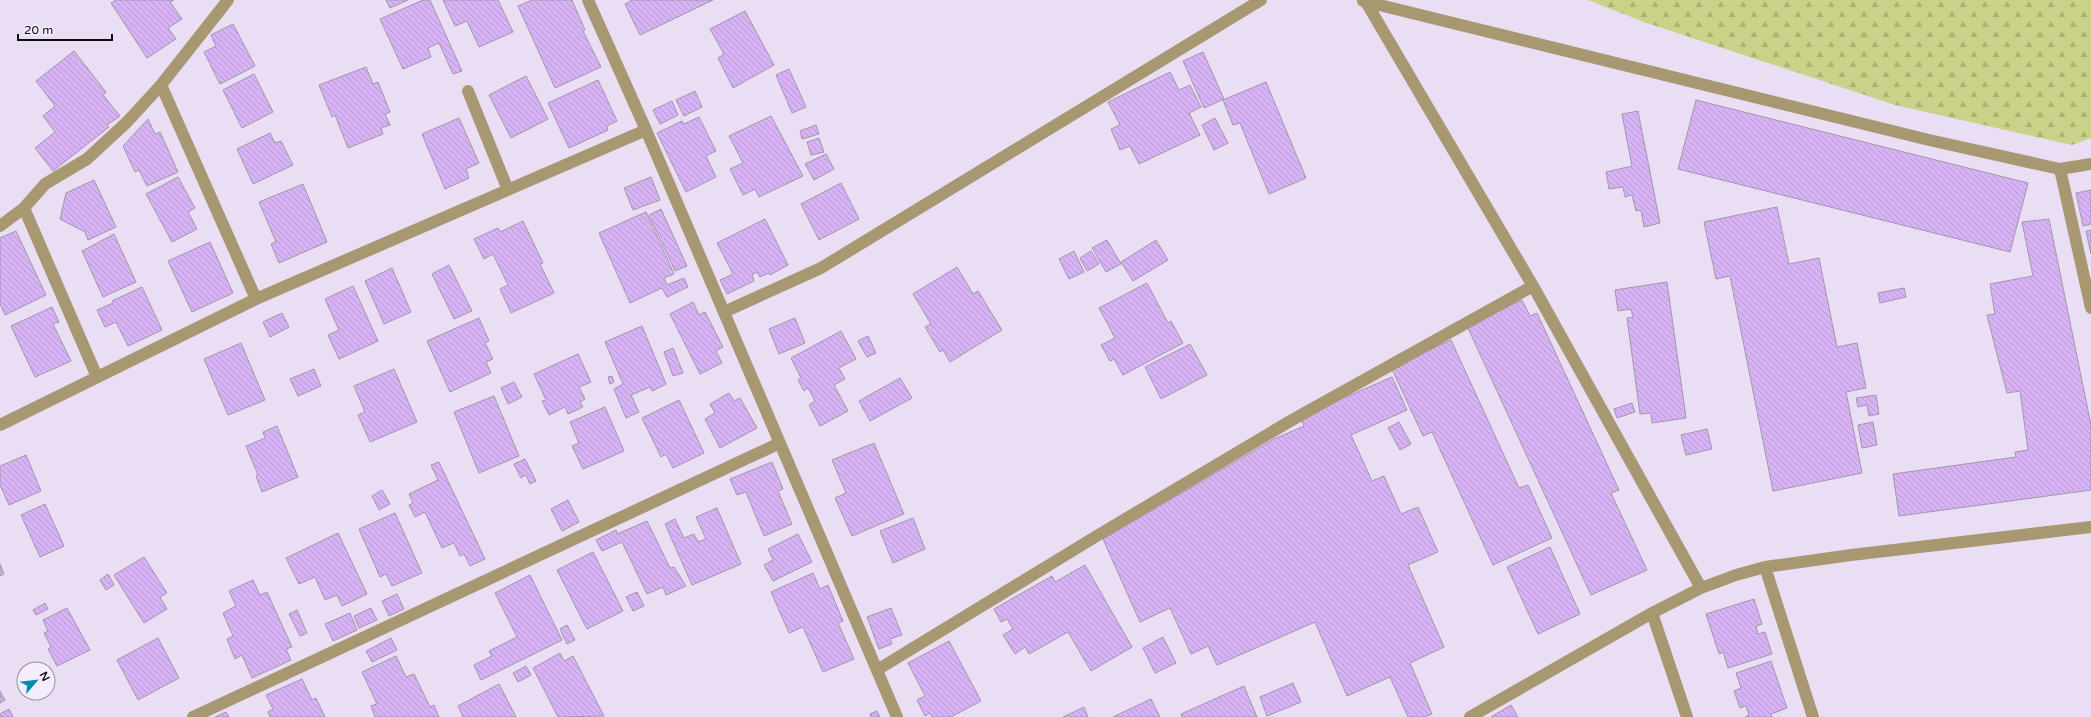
<svg xmlns="http://www.w3.org/2000/svg" width="2091" height="717" font-family="'Varela Round',sans-serif">
	<style>
		.forest { fill: url(#forest-firs) }
		.building { fill: url(#building-back-hatch); stroke: #a197aa }
		.lines { fill: none; stroke-linecap: round; stroke-linejoin: round }
		.minor { stroke: #a89872; stroke-width: 12 }
	</style>
	<defs>
		<pattern id="forest-firs" width="22" height="20" patternUnits="userSpaceOnUse"><rect width="22" height="20" fill="#cad189"/><path d="M5 1l3.5 6h-7zM16 11l3.5 6h-7z" fill="#acb275"/></pattern>
		<pattern id="building-back-hatch" width="6" height="6" patternUnits="userSpaceOnUse"><rect width="6" height="6" fill="#d7b3f5"/><path d="M-1 5l2 2M0 0l6 6M5-1l2 2" fill="none" stroke="#b899d1"/></pattern>
	</defs>
	<rect width="100%" height="100%" fill="#e9def3"/>
	<!-- forest -->
	<path class="forest" d="M1588 0H2091V138L2072 145 1895 105 1644 22Z"/>
	<!-- building -->
	<path class="building" d="M116 0H174L170 2 182 19 168 28 176 39 147 58 111 3Z
		M386 0H408L390 8Z
		M423 0H430L462 71 453 74 439 43 428 48 431 57 403 69 380 19Z
		M443 0H498L513 32 479 47 467 21 455 26Z
		M532 0H572L585 30 583 31 601 67 555 88 518 6Z
		M632 0H713L640 35 625 4Z
		M745 11 774 65 733 88 718 58 724 54 710 29Z
		M233 24 255 66 220 84 204 52 216 46 211 35Z
		M74 51 106 92 103 95 120 116 107 125 109 127 53 171 35 148 55 132 43 116 55 106 36 81Z
		M1203 52 1224 99 1204 108 1183 61Z
		M366 67 373 84 378 82 390 112 385 114 390 125 381 128 383 134 348 148 335 115 332 117 319 85Z
		M789 69 806 107 792 113 776 75Z
		M1170 72 1179 90 1190 85 1201 107 1189 113 1200 135 1139 164 1130 146 1120 150 1111 129 1120 125 1108 102Z
		M254 74 273 112 242 128 223 90Z
		M526 76 548 119 511 138 489 95Z
		M598 80 617 121 607 126 608 130 569 148 548 103Z
		M1266 82 1306 178 1269 194 1240 123 1233 125 1223 100Z
		M695 91 702 107 684 116 676 100Z
		M1696 100 2028 183 2010 252 1678 169Z
		M672 101 678 115 660 124 653 110Z
		M1638 111 1660 223 1644 227 1641 210 1636 211 1632 195 1625 197 1623 187 1609 189 1606 172 1632 166 1622 114Z
		M771 116 803 176 759 197 755 189 743 195 730 169 743 163 729 136Z
		M699 117 716 151 706 156 716 177 686 192 657 133 682 121 684 124Z
		M459 118 479 163 466 169 469 178 445 189 422 134Z
		M1215 118 1228 143 1214 150 1202 125Z
		M148 119 155 134 160 132 178 172 147 186 139 170 135 172 123 146Z
		M816 125 819 134 802 139 800 131Z
		M270 133 275 143 281 141 293 165 253 184 237 149Z
		M819 138 824 152 811 155 807 142Z
		M826 154 834 169 814 180 805 164Z
		M178 177 195 208 188 212 197 229 172 242 146 194Z
		M651 177 660 200 633 210 624 188Z
		M94 180 116 227 88 240 85 232 60 219 66 193Z
		M841 183 859 219 819 240 801 204Z
		M303 184 327 242 279 263 271 244 276 242 259 202Z
		M2091 190V224L2083 226 2076 193Z
		M1777 207 1789 264 1819 258 1837 347 1857 343 1866 388 1846 392 1862 473 1773 491 1730 276 1716 279 1704 222Z
		M661 209 687 266 675 271 649 215Z
		M646 212 674 274 664 278 667 285 684 278 688 287 667 297 662 288 630 303 599 233Z
		M765 219 788 265 770 275 769 273 760 277 757 272 752 275 754 281 727 294 720 280 733 274 717 243Z
		M2049 219 2091 425V490L1899 516 1893 474 2016 457 2015 452 2028 450 2020 391 2007 393 1987 315 1995 314 1990 284 2033 276 2022 222Z
		M523 221 543 263 540 264 554 293 511 313 500 289 508 285 493 254 484 259 474 239 498 228 500 232Z
		M2091 230V254L2086 231Z
		M16 231 46 295 5 315 0 304V238Z
		M114 234 136 282 103 297 82 251Z
		M1107 240 1121 264 1106 272 1092 248Z
		M1156 240 1168 260 1133 281 1121 262Z
		M210 242 233 293 192 312 168 261Z
		M1074 251 1084 272 1069 279 1059 259Z
		M1091 251 1099 264 1087 271 1080 258Z
		M449 265 472 311 454 319 432 274Z
		M957 267 973 294 978 291 1002 330 950 362 943 350 940 352 925 327 931 324 913 294Z
		M392 268 411 312 384 324 365 281Z
		M1667 282 1686 418 1652 423 1651 413 1640 414 1627 318 1633 317 1631 309 1618 311 1615 290Z
		M1147 283 1168 323 1171 321 1183 343 1123 375 1114 359 1110 361 1101 345 1115 338 1099 308Z
		M353 286 378 341 339 359 328 335 339 330 325 299Z
		M142 287 162 330 128 346 116 322 105 327 97 310 113 303 112 301Z
		M1904 288 1906 297 1880 303 1878 293Z
		M1522 300 1530 316 1537 313 1619 490 1611 493 1647 570 1591 595 1467 326Z
		M693 302 699 315 705 312 723 347 716 351 722 363 700 374 670 314Z
		M52 307 59 322 53 324 71 361 35 377 11 326Z
		M282 313 289 327 270 337 263 322Z
		M479 318 489 341 485 343 493 359 486 362 491 373 450 392 427 341Z
		M795 318 805 343 779 354 769 329Z
		M642 326 666 384 652 391 650 387 631 395 639 412 626 418 614 389 623 384 605 342Z
		M841 331 856 359 839 368 845 379 834 385 848 411 820 426 809 405 815 401 808 388 804 391 798 380 801 378 791 358Z
		M868 336 876 353 867 357 858 341Z
		M1451 340 1519 488 1528 485 1552 538 1493 565 1432 432 1423 436 1391 367Z
		M241 343 265 400 228 415 204 359Z
		M1190 344 1207 375 1161 399 1145 367Z
		M673 348 683 373 673 376 664 352Z
		M578 354 591 382 579 387 585 399 580 402 583 407 568 414 565 407 549 415 542 401 546 400 534 374Z
		M314 369 321 386 298 396 290 379Z
		M394 369 417 422 370 442 358 415 365 412 354 386Z
		M612 376 614 382 610 384 608 377Z
		M1392 377 1407 410 1351 435 1372 481 1384 476 1401 514 1418 507 1438 552 1408 565 1444 647 1410 663 1432 714 1425 717H1408L1390 677 1347 696 1315 622 1217 665 1208 646 1191 654 1170 608 1140 622 1103 539 1274 439 1304 426 1300 417Z
		M900 378 912 398 870 421 859 401Z
		M514 382 522 397 508 404 501 388Z
		M729 393 734 401 740 398 757 428 720 448 705 419 715 413 710 404Z
		M1876 395 1879 414 1869 416 1867 405 1858 407 1856 398Z
		M494 396 519 456 479 473 454 412Z
		M679 400 704 453 673 468 666 454 661 457 642 418Z
		M1632 403 1635 412 1617 418 1614 409Z
		M605 407 624 451 583 469 572 446 579 443 570 422Z
		M1399 422 1411 444 1400 450 1388 428Z
		M1873 422 1877 445 1862 448 1858 425Z
		M277 426 298 477 262 492 256 476 258 475 246 446 265 438 263 432Z
		M1707 429 1712 449 1686 455 1681 435Z
		M874 443 904 514 852 536 835 498 846 493 832 460Z
		M26 455 41 491 9 505 0 485V466Z
		M525 459 536 481 530 484 526 475 521 478 514 464Z
		M439 462 485 559 470 566 464 554 460 556 454 543 442 548 425 512 415 517 409 505 413 503 409 494 438 480 431 465Z
		M772 462 783 489 778 491 792 524 764 536 746 492 737 495 730 479Z
		M382 490 390 504 379 510 372 496Z
		M568 500 579 522 562 531 551 509Z
		M45 504 64 546 40 557 21 515Z
		M717 508 741 564 692 585 665 524 675 519 684 538 694 534 698 542 706 539 696 517Z
		M395 513 422 573 392 586 386 574 380 577 359 529Z
		M913 518 925 549 893 563 880 531Z
		M647 521 670 568 674 567 686 586 666 595 663 587 647 594 622 542 602 551 596 540 616 530 617 534Z
		M338 533 367 594 342 606 337 595 325 600 315 577 299 584 286 558Z
		M798 534 812 562 773 581 764 565 773 560 768 549Z
		M1550 547 1580 614 1538 634 1507 567Z
		M593 552 623 611 587 629 557 570Z
		M144 557 167 593 160 597 167 609 144 623 114 575Z
		M0 564 4 574 0 576Z
		M1085 565 1132 647 1091 671 1068 632 1029 654 1025 647 1015 654 1003 635 1013 629 1007 619 1001 622 994 609 1052 576 1055 582Z
		M813 573 820 589 828 585 843 621 838 623 854 659 823 672 803 627 789 633 771 592Z
		M108 574 114 585 106 590 100 580Z
		M530 575 562 640 481 680 474 665 492 656 489 651 517 637 495 593Z
		M253 580 260 595 267 592 292 647 286 649 291 660 252 678 242 655 235 659 227 639 233 636 223 613 236 606 229 591Z
		M637 592 644 606 633 611 626 597Z
		M397 594 404 609 389 616 382 601Z
		M1754 599 1762 624 1756 626 1758 634 1765 632 1772 654 1728 668 1723 652 1719 654 1706 614Z
		M45 603 48 609 36 615 33 610Z
		M67 608 90 650 57 666 48 649 51 647 44 633 48 631 43 620Z
		M371 608 377 620 359 628 354 616Z
		M891 608 902 635 890 639 892 644 879 649 867 617Z
		M297 610 307 633 300 636 289 614Z
		M350 613 357 630 333 641 325 624Z
		M567 625 575 640 567 644 560 629Z
		M1163 637 1176 663 1155 673 1143 648Z
		M158 638 179 678 138 700 117 660Z
		M391 638 397 650 372 662 366 651Z
		M949 641 981 701 951 717H932L930 713 925 716 917 700 925 696 908 663Z
		M560 653 564 661 573 656 604 716 558 717 533 668Z
		M396 656 406 677 414 674 430 707 434 705 439 717H375L371 706 377 704 362 672Z
		M1771 661 1787 708 1771 714 1772 717H1745L1749 715 1746 706 1740 708 1734 691 1741 688 1736 673Z
		M526 666 531 675 518 682 513 673Z
		M302 679 312 700 316 698 325 717H270L268 712 273 709 266 695Z
		M1293 683 1301 702 1267 716 1260 697Z
		M499 684 516 717H463L458 706Z
		M1244 686 1257 717H1182L1181 714Z
		M0 691 5 700 0 703Z
		M1151 699 1160 717H1113Z
		M1511 705 1518 717H1491Z
		M1084 707 1088 717H1063Z
		M9 709 13 717H0V714Z
		M877 711 880 717H871L870 714Z
		M226 712 229 717H215Z"/>
	<g class="lines">
		<!-- minor -->
		<path class="minor" d="M588 0 646 130
			M1363 1 1929 140 2060 169 2091 164
			M161 85 256 299
			M468 91 508 190
			M2060 169 2091 308
			M24 208 97 377
			M0 226 24 208 45 184 87 159 127 122 161 85 228 0
			M1533 286 1701 588
			M724 312 821 268 1261 0
			M0 425 256 299 646 130 897 717
			M1765 567 1813 717
			M1652 613 1687 717
			M877 670 1095 537 1292 420 1533 286 1366 2
			M193 717 780 443
			M1470 717 1652 613 1701 588 1736 575 1765 567 1851 555 2091 527"/>
	</g>
	<!-- north arrow -->
	<g transform="translate(36 681) rotate(62)"><circle r="19" fill="#f5ecfd" stroke="#99929f"/>
	<path d="M0-3L7 15L0 10L-7 15Z" fill="#008caa"/>
	<text y="-6" font-size="11" font-weight="bold" text-anchor="middle" fill="#100c13">N</text>
	</g>
	<!-- scale -->
	<path d="M18 34v6h94v-6" fill="none" stroke="#100c13" stroke-width="2"/>
	<text x="24" y="34" font-size="12" fill="#100c13" stroke="#f5ecfd" stroke-width="3" paint-order="stroke">20 m</text>
</svg>
